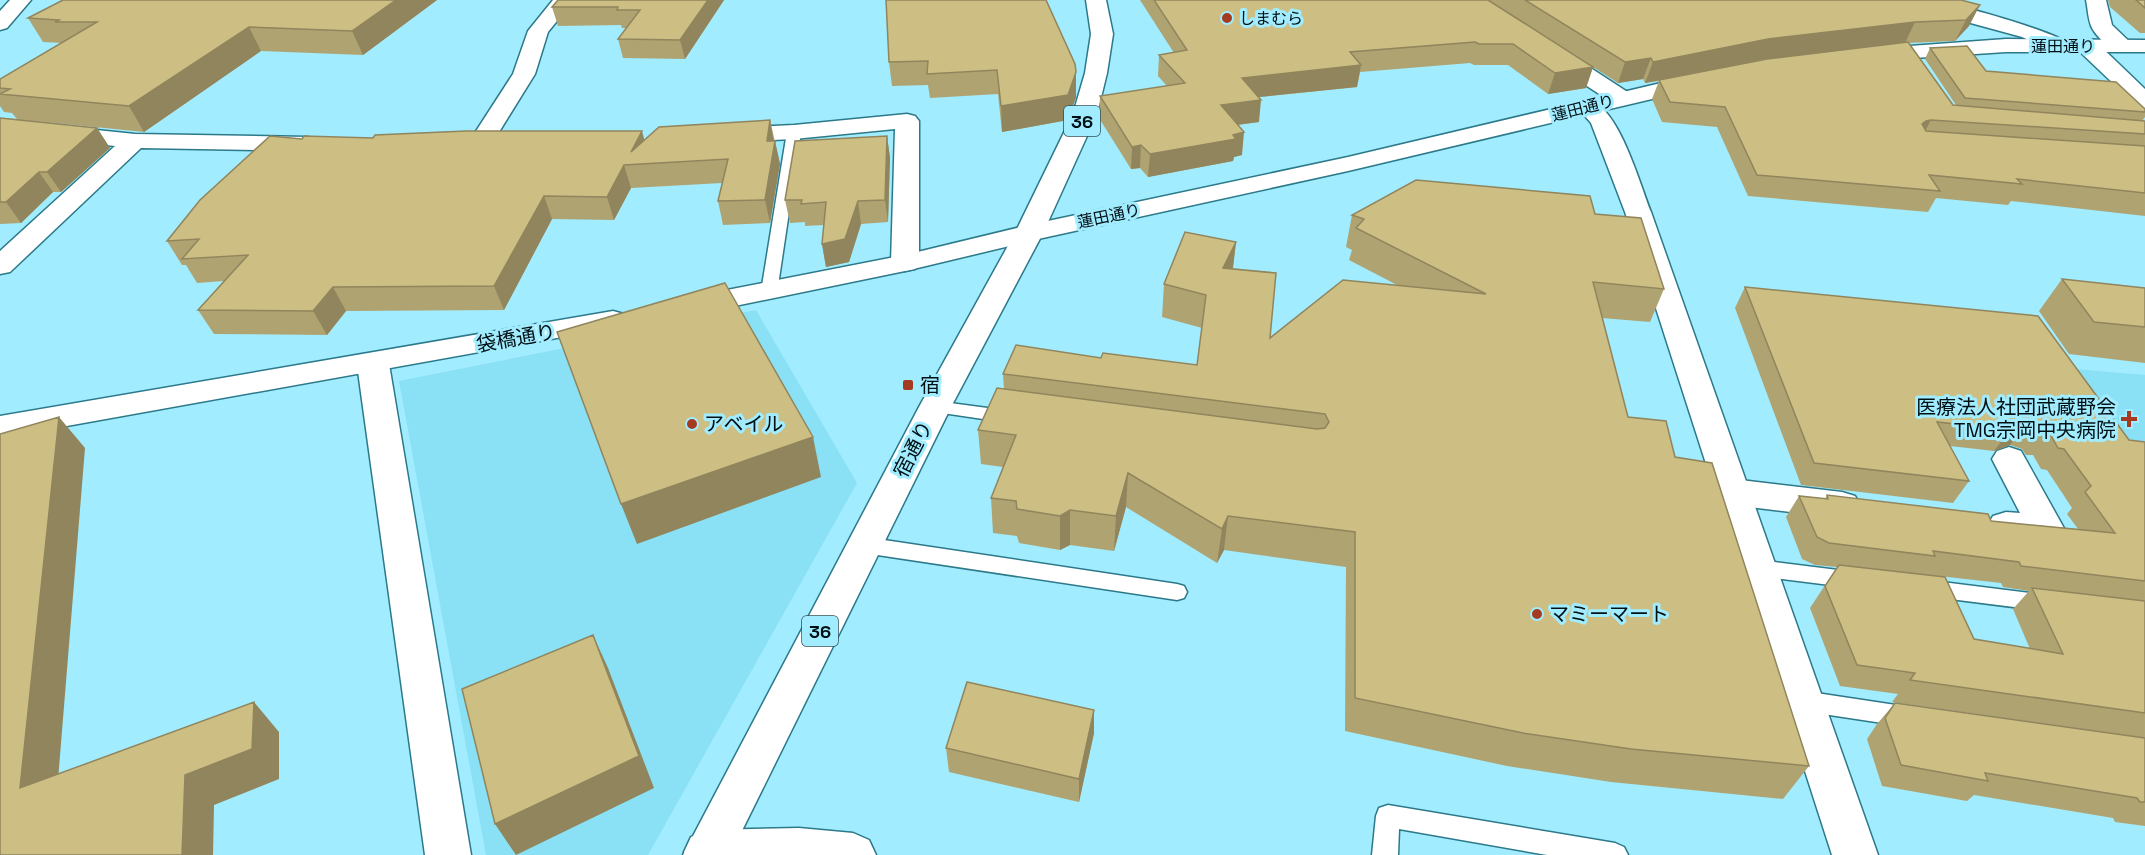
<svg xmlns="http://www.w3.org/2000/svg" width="2145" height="855" font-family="'Space Grotesk','Noto Sans JP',sans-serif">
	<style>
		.built { fill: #8ae1f5 }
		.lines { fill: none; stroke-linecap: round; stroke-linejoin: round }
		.service-casing { stroke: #2c798a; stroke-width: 3 }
		.minor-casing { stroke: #2c798a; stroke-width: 3 }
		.tertiary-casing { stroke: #2c798a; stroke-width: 3 }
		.secondary-casing { stroke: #2c798a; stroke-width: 3 }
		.primary-casing { stroke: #2c798a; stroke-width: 3 }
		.service { fill: #fff; fill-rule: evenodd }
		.minor { fill: #fff; fill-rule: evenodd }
		.tertiary { fill: #fff; fill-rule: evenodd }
		.secondary { fill: #fff; fill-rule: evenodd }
		.primary { fill: #fff; fill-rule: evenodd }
		.wall { fill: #b0a372; fill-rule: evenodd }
		.shaded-wall { fill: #90855c }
		.building { fill: #cdbe84; stroke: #90855c; stroke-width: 1.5 }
		.poi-dot { fill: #a43b21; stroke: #a1ecfe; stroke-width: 2 }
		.labels { text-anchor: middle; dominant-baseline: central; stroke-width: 6; stroke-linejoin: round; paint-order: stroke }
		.far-poi-label { font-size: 16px; fill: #000f14; stroke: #a1ecfe; text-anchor: start }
		.far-street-label { font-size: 16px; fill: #000f14; stroke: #a1ecfe }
		.shield { fill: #a1ecfe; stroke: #30515a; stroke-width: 1.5 }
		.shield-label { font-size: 18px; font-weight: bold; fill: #000f14 }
		.street-label { font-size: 20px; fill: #000f14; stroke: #a1ecfe }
		.poi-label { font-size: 20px; fill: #000f14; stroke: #a1ecfe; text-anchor: start }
	</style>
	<rect width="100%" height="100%" fill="#a1ecfe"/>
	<!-- built -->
	<path class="built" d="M756 310 857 483 648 855H486L399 381Z
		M2075 369 2145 375V463Z"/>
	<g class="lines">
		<!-- service casing -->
		<g class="service-casing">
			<path id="service" d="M794 128 801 132 777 292 769 297 761 292 787 132Z
				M935 401 1010 411 1016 413 1019 417 1016 421 1010 423 929 411 926 407 929 403Z
				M864 537 1177 584 1184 586 1187 592 1184 598 1177 600 864 553 857 550 854 545 857 540Z
				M1758 560 1854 572 1861 574 1864 580 1861 586 1854 588 1758 576 1751 574 1748 568 1751 562Z
				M1926 580 2045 595 2052 597 2055 603 2052 609 2045 611 1926 596 1919 594 1916 588 1919 582Z
				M1803 691 1909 707 1917 710 1920 717 1917 724 1909 727 1803 711 1795 708 1792 701 1795 694Z
				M1388 805 1615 843 1624 847 1628 855H1547L1399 829 1398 855H1372L1376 816 1379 808Z"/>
		</g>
		<!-- minor casing -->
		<g class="minor-casing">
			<path id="minor" d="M10 0H31L7 28 0 30V11Z
				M553 0H574L548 32 535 74 491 145 488 150 479 152 470 150 467 145 513 74 528 31Z
				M1898 0C1909 0 1920 0 1930 0 1950 2 2061 33 2070 45L2067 50 2059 51 2051 50 2022 37 1901 4Z
				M2086 0H2106L2112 25 2134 46 2131 51C2117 54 2099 41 2092 28 2088 20 2088 9 2086 0Z
				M2086 39 2094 40 2145 89V108L2137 106 2078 50 2075 45 2078 40Z
				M1552 47 1560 48 1629 93 1632 98 1629 103 1621 105 1613 103 1544 58 1541 53 1544 48Z
				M907 114 915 116 919 121V263L915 269 905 271 895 269 891 263 895 129 794 139 727 142 718 140 715 135 718 130 727 128 794 125Z
				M0 120 135 134 307 137 316 139 319 144 316 149 307 151 141 148 10 272 0 274V251L115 146 0 134Z
				M373 354 384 357 389 364 471 855H425L357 364 362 357Z
				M2009 447 2021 451 2065 530 2060 540C2039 546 2014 541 1993 534L1988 525 1993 516 2006 512 2020 513 1992 459 1997 451Z
				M1732 479 1842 492 1855 496 1860 505 1855 514 1842 518 1732 505 1720 501 1715 492 1720 483Z"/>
		</g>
		<!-- tertiary casing -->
		<g class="tertiary-casing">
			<path id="tertiary" d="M1590 101C1619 108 1640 185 1651 212L1878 855H1832L1625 212 1591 123 1578 108 1582 103Z
				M1029 225 1039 227 1043 233 1039 239 905 271 691 315 681 312 676 306 681 300 691 297 905 255Z
				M613 311 624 314 628 320 624 326 0 438V416Z
				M799 828 853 833 869 840 876 855H685L684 852 691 837 707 830Z"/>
		</g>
		<!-- secondary casing -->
		<g class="secondary-casing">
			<path id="secondary" d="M2006 39 2145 40V52H2006L1868 61 1860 60 1857 55 1860 50 1868 49Z
				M1699 74 1707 76 1710 81 1707 86 1348 171 1029 241 1019 239 1015 233 1019 227 1029 225 1348 157Z"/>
		</g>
		<!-- primary casing -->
		<g class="primary-casing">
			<path id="primary" d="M1086 0H1106L1113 34 1107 73 1097 114 1043 233 951 407 730 855H683L919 407 1015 233 1073 114 1085 73 1091 34Z"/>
		</g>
		<!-- service -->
		<use href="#service" class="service"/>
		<!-- minor -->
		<use href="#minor" class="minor"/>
		<!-- tertiary -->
		<use href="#tertiary" class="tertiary"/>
		<!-- secondary -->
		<use href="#secondary" class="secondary"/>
		<!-- primary -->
		<use href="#primary" class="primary"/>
	</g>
	<!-- wall -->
	<path class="wall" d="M63 0H437L363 55 261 51 144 132 26 120 97 128 110 148 61 192H53L21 223 0 224V118L17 119 12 113 4 112 0 106V79L62 43 43 42 28 18Z
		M558 0H724L685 59 623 58 618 39 626 28H622L621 25 558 26 552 7Z
		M886 0 1076 72V97L1068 120 1002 132 998 94 930 98 928 85 892 86 889 62Z
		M1140 0H1961L1969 26 1955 41 1908 43 1953 105H1956L1925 59 1930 48 1986 71 2145 109V117L2142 121H2145V216L2011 201 2008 205 1936 198 1928 212 1748 196 1717 127 1662 122 1652 99 1659 81 1645 83 1643 79 1618 83 1593 67 1586 88 1548 94 1508 65H1474L1470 63 1360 72 1357 87 1259 97V122L1238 125 1242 155 1234 157 1233 161 1148 177 1140 168 1131 169 1099 118 1100 96 1167 86 1158 76 1159 55 1174 53ZM1772 58 1710 70 1759 60Z
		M2108 0H2145V33H2140L2110 7Z
		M770 120 780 164 770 223 723 225 718 201 722 183 631 188 614 220 552 219 504 310 346 311 327 335 214 334 198 310 224 281 197 283 186 265H182L167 241 302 139 644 140Z
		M887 136 890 158 888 222 861 224 849 262 826 267 822 244 824 225 805 226V222L790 223 785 200Z
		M1595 214 1664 289 1650 322 1602 318 1628 417 1675 457 1809 766 1783 799 1611 782 1507 766 1345 731 1346 567 1224 550 1217 563 1126 507 1114 551 1070 545 1060 550 1019 543 1017 536 993 533 991 498 1003 467 981 464 978 430 1004 389 1003 374 1101 358 1197 365 1202 328 1162 317 1164 284 1236 242 1233 269 1270 338 1397 285 1349 260 1352 250 1346 247 1352 215Z
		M2062 279 2145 288V363L2069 354 2039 311Z
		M1745 287 2129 440 2145 442V738L1892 702 1898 694 1840 686 1810 608 1837 567 1815 565 1802 559 1786 517 1799 496 1825 499 1827 495 1991 521 2078 529 2067 514 2072 508 2047 470 2041 469 2033 455H2026L2022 449 2010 445 1994 451 1950 446 1969 481 1953 503 1801 485 1735 308ZM1920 574H1921L2001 583 2003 587 2029 591 2013 609 2030 649 1974 639Z
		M1895 703 2145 738V826L2115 822 2113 818 1974 795 1967 801 1882 786 1867 739 1877 724Z
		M1094 710V733L1079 802 949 772 946 748Z"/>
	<!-- shaded-wall -->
	<path class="shaded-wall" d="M396 0H437L363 55 352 31Z
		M708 0H724L685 59 680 40Z
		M1980 5 1969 26 1955 41 1966 20Z
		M1915 22 1905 43 1759 60 1645 83 1653 62 1768 39Z
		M249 27 261 51 144 132 129 106Z
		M1651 58 1643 79 1618 83 1625 62Z
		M1361 65 1357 87 1239 99 1242 78Z
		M1593 67 1586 88 1548 94 1555 73Z
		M1076 72V97L1068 120 1002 132 1001 106Z
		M1261 100 1259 122 1219 127 1221 105Z
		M770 120 774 143 775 141 780 164 770 223 765 200 767 141Z
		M1931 120 1920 140 1922 124 1926 121Z
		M97 128 110 148 61 192 47 172Z
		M642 131 648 154 631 152Z
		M1244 132 1242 155 1234 157 1233 161 1148 177 1150 154Z
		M887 136 890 158 888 222 885 200Z
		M1141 145 1140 168 1131 169 1132 147Z
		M624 165 631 188 614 220 607 197Z
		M39 172 53 192 21 223 6 202Z
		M544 196 552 219 504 310 494 286Z
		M858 201 861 224 849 262 826 267 822 244Z
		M1236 242 1232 274 1223 268Z
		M333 287 346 311 327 335 313 311Z
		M59 417 85 448 55 817 20 788Z
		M2026 423 2010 445 1994 451 2010 430Z
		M813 437 821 477 637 544 621 504Z
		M1128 473 1126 507 1114 551 1116 516Z
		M1070 510V545L1060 550V516Z
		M1228 516 1224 550 1217 563 1222 529Z
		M593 635 608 668 654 788 516 855 495 824Z
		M254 702 279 732V779L214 805 213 855H182L185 775Z
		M1094 710V733L1079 802V779Z"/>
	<!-- building -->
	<path class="building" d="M63 0H396L352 31 249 27 129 106 0 94 10 89 0 88V79L97 22H55L59 20 28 18Z
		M558 0H708L680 40 618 39 640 10H617L618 7H552Z
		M886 0H1046L1075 64 1076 72 1068 95 1001 106 997 70 927 74 928 61 889 62Z
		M1154 0H1488L1593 67 1555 73 1513 44H1479L1475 42 1350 52 1361 65 1242 78 1261 100 1221 105 1244 132 1233 135 1236 139 1150 154 1141 145 1132 147 1100 96 1185 83 1159 55 1187 50Z
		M1525 0H1961L1980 5 1966 20 1915 22 1768 39 1653 62 1651 58 1625 62Z
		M2136 0H2145V8Z
		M1908 42 1953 105 2145 121V134L1931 120 1926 121 1922 124 1926 131 2145 146V193L2017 179 2022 184 1929 175 1940 191 1757 175 1725 107 1670 102 1659 80 1767 59Z
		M1967 46 1986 71 2116 82 2145 109V112L1965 98 1930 48Z
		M0 118 97 128 47 172H39L6 202H0Z
		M770 120 767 141H775L765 200 718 201 728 159 624 165 607 197 544 196 494 286 333 287 313 311 198 310 248 255 182 259 199 239 167 241 200 200 270 136 302 139 304 136 373 138 375 135 466 131H642L631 152 659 127Z
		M887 136 885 200 858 201 845 239 822 244 826 202 801 204 802 200H785L795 141Z
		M1416 180 1590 196 1595 214 1641 218 1664 289 1593 282 1628 417 1666 421 1675 457 1712 463 1809 766 1631 749 1523 733 1355 698V532L1228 516 1222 529 1128 473 1116 516 1070 510 1060 516 1017 509 1016 501 991 498 1016 435 978 430 997 388 1317 429 1325 428 1329 422 1325 414 1003 374 1016 345 1101 358 1103 353 1197 365 1206 295 1164 284 1185 232 1236 242 1223 268 1276 273 1270 338 1343 280 1486 294 1356 228 1364 219 1352 215Z
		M2062 279 2145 288V327L2094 322Z
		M725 283 813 437 621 504 557 332Z
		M1745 287 2038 316 2129 440 2145 442V581L2021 566 2019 562 1933 551 1935 556 1829 543 1817 537 1799 496 1828 499 1827 495 1988 514 1991 521 2115 533 2085 492 2091 486 2064 449 2058 448 2050 434 2042 433 2038 427 2026 423 2010 430 1937 422 1969 481 1814 463Z
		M59 417 20 788 254 702 252 749 185 775 182 855H0V434Z
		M1839 565 1945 577 1974 639 2063 654 2032 588 2145 601V713L1910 680 1915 673 1857 665 1825 586Z
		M593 635 639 756 495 824 462 689Z
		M967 682 1094 710 1079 779 946 748Z
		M1895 703 2145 738V802H2140L2137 798 1985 773 1988 781 1901 765 1885 718Z"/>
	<!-- markers -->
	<g class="poi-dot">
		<circle cx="1227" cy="18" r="6"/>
		<rect x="902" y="379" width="12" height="12" rx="3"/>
		<path d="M2126 410h6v6h6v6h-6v6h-6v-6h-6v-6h6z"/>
		<circle cx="692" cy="424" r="6"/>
		<circle cx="1537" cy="614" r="6"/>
	</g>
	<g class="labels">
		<!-- far-poi labels -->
		<g class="far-poi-label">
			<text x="1239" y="18">しまむら</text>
		</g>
		<!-- far-street labels -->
		<g class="far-street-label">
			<text x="2063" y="46">蓮田通り</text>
			<text transform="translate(1583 108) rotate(-14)">蓮田通り</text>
			<text transform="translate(1109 216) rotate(-12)">蓮田通り</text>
		</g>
		<!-- shield labels -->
		<g class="shield">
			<rect x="1064" y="106" width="36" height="30" rx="4.5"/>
			<rect x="802" y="616" width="36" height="30" rx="4.5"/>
		</g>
		<g class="shield-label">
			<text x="1082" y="121">36</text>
			<text x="820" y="631">36</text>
		</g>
		<!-- street labels -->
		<g class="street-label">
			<text transform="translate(516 338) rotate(-10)">袋橋通り</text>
			<text transform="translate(913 449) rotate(-63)">宿通り</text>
		</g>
		<!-- poi labels -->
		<g class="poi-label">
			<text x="920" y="385">宿</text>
			<text x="2116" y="407" text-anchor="end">医療法人社団武蔵野会<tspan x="2116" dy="23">TMG宗岡中央病院</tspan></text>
			<text x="704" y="424">アベイル</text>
			<text x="1549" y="614">マミーマート</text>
		</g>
	</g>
</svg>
